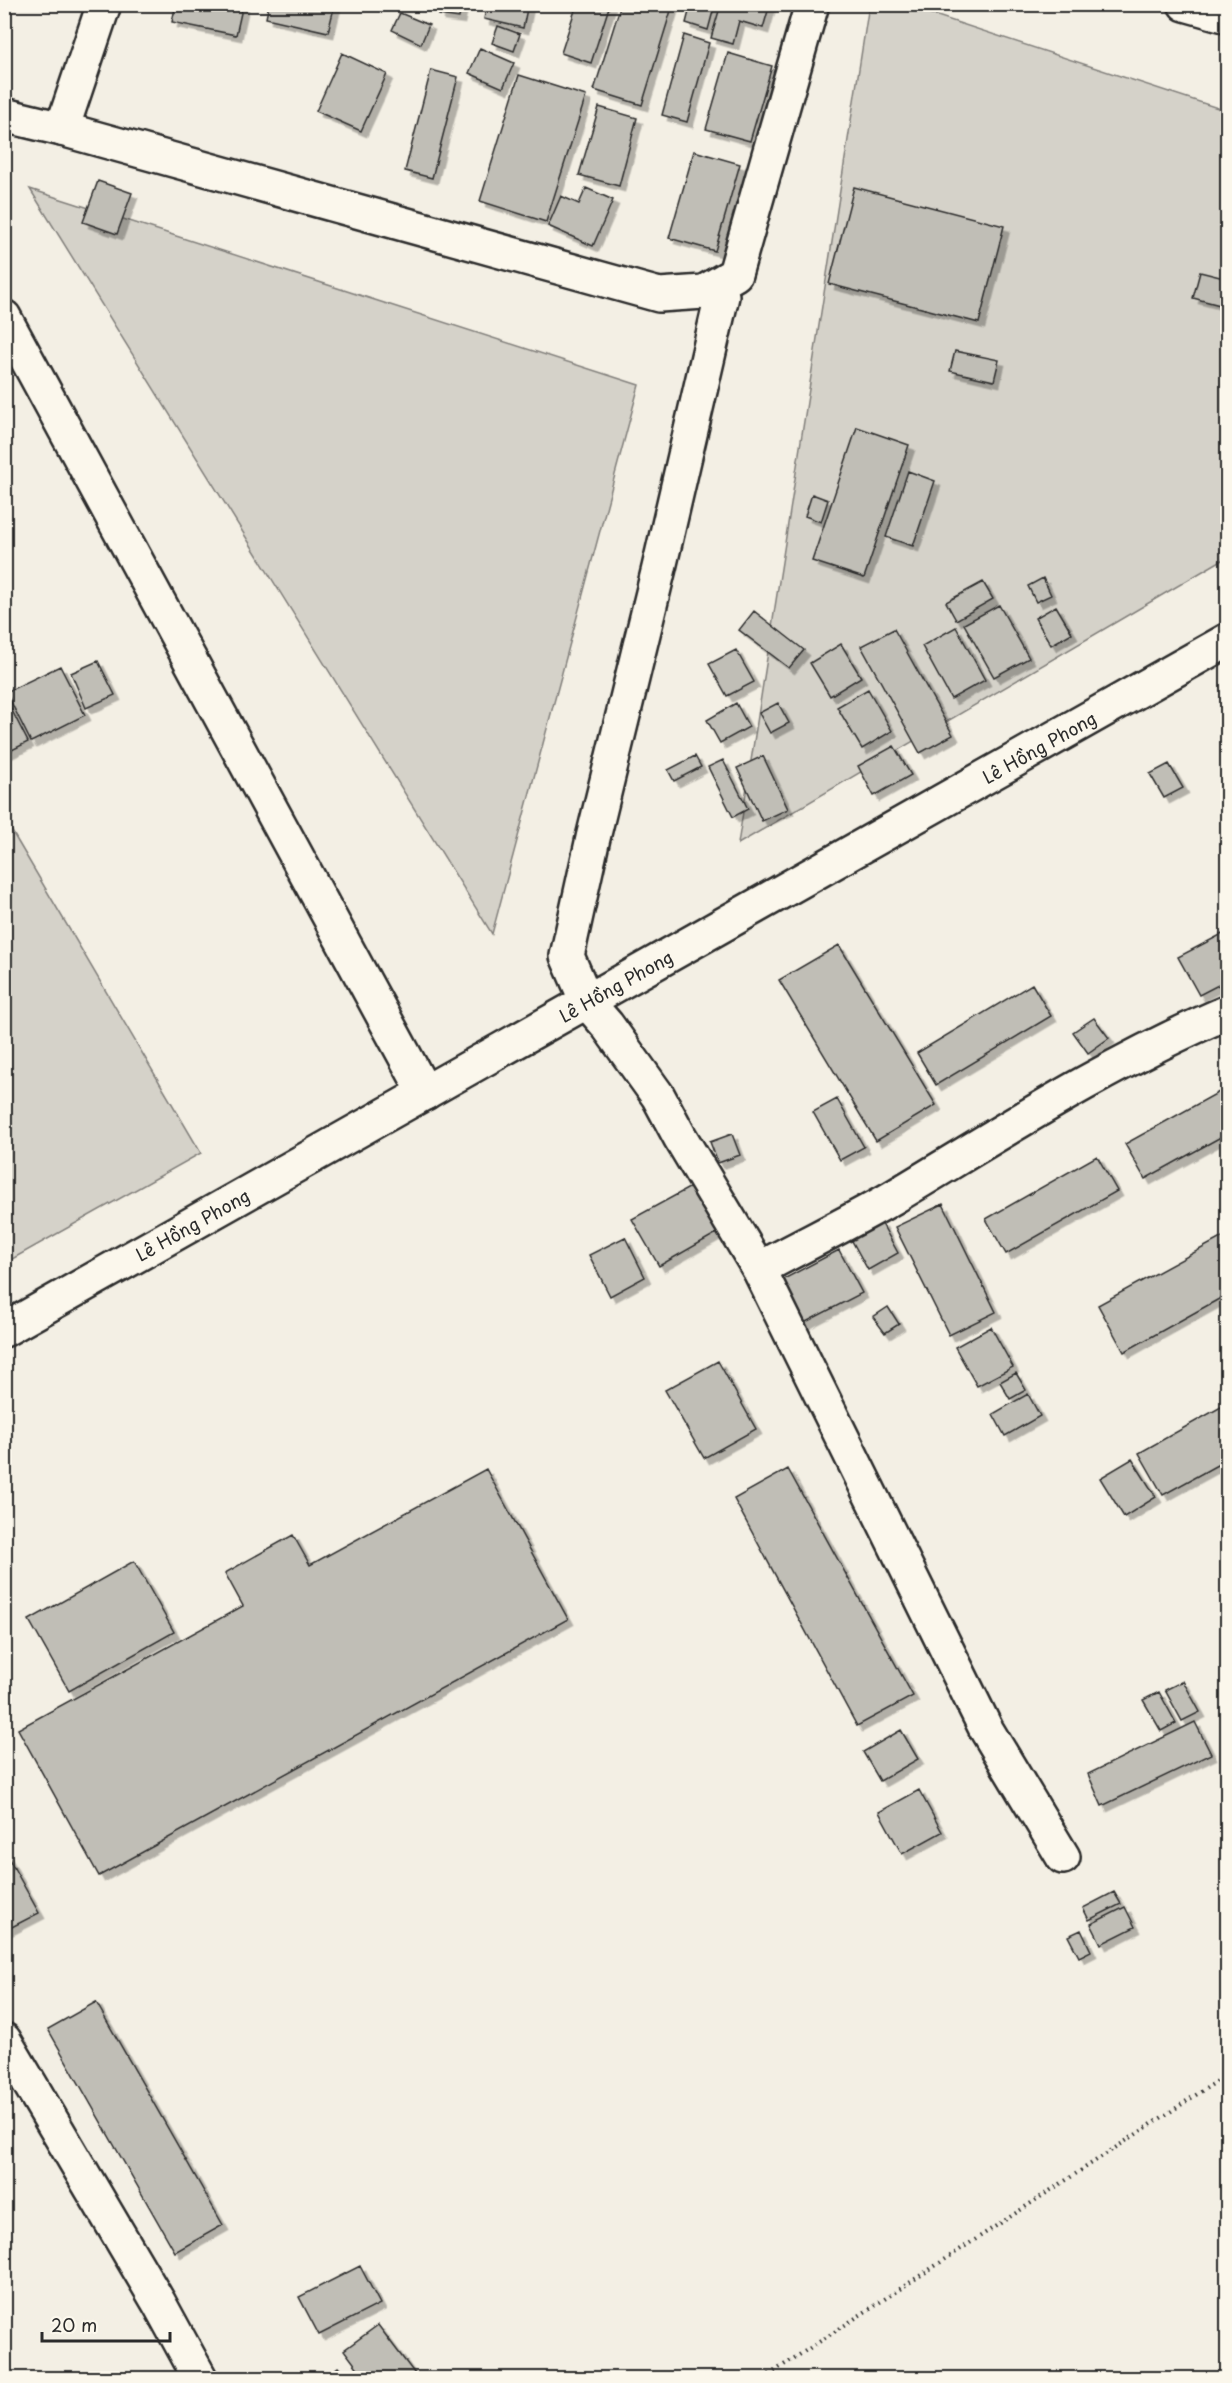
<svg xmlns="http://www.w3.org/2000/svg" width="1232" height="2383" font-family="'Playpen Sans',sans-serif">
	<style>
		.green { fill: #d5d2c9; stroke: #807e7a; stroke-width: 1.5 }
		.building { fill: #c0beb6; stroke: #2b2b2b; stroke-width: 1.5; filter: url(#shadow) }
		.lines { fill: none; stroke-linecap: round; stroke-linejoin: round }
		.minor-casing { stroke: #2b2b2b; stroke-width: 38 }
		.major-casing { stroke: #2b2b2b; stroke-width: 38 }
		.path { stroke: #2b2b2b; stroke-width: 4; stroke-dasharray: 1.5 4.5; stroke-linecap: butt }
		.minor { stroke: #fbf7ec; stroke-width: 33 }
		.major { stroke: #fbf7ec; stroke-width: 33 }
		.labels { text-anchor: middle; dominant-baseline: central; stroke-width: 4.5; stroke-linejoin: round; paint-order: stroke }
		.street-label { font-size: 18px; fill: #2b2b2b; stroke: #fbf7ec }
	</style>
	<defs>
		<filter id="shadow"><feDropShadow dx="5.5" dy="5.5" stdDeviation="0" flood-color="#0004"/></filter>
	</defs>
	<rect width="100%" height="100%" fill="#f3efe4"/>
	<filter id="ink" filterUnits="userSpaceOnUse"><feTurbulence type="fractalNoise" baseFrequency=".0167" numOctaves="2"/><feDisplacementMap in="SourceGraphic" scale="12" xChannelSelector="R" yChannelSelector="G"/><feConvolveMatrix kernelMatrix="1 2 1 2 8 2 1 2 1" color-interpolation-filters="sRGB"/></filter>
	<g filter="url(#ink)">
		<!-- green -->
		<path class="green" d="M869 5H904L1227 111V557L738 844Z
			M30 189 639 385 492 934Z
			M4 818 201 1153 5 1263H4Z"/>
		<!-- building -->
		<path class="building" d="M176 4H243L236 35 172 22Z
			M269 4H335L328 32 266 18Z
			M440 4H462L459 18 439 15Z
			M487 4H528L523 28 484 19Z
			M577 4H610L591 63 561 53Z
			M621 4H673L642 105 594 90Z
			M691 4H715L708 30 686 23Z
			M721 4H770L763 28 739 21 733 44 711 38Z
			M400 13 429 25 421 44 392 30Z
			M498 26 520 34 514 51 492 43Z
			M684 35 709 43 687 122 662 115Z
			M480 48 514 63 503 88 469 73Z
			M342 53 387 74 361 131 316 111Z
			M728 53 772 66 750 141 706 129Z
			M431 70 458 77 432 178 405 171Z
			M519 75 586 96 546 222 480 201Z
			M599 107 637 118 619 186 579 175Z
			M694 151 740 164 715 251 669 238Z
			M98 181 132 193 117 234 83 222Z
			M854 187 1004 226 979 323 829 284Z
			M586 188 613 200 593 246 548 226 561 196 579 204Z
			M1200 272 1228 279 1220 305 1193 298Z
			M955 351 999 360 994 381 950 371Z
			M857 427 909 445 864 578 812 561Z
			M908 471 935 481 913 546 886 537Z
			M812 494 828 500 821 522 805 516Z
			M1043 578 1051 595 1036 602 1028 586Z
			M983 582 993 599 956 620 946 602Z
			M999 605 1029 658 994 677 964 624Z
			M1056 606 1072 633 1051 645 1035 618Z
			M754 611 804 650 789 668 739 630Z
			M956 627 985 680 951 699 922 646Z
			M894 629 953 735 920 753 861 646Z
			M841 644 861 677 830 696 810 663Z
			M736 650 754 682 727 696 709 664Z
			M98 661 115 695 86 708 71 673Z
			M60 666 85 715 31 742 6 692Z
			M868 689 892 731 862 749 837 707Z
			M4 695 28 742 4 754Z
			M736 703 749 727 720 743 707 720Z
			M778 703 789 723 770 733 759 713Z
			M894 746 911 775 874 796 858 766Z
			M695 756 701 767 674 781 668 770Z
			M763 756 788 809 762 821 737 768Z
			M723 760 748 809 733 817 708 767Z
			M1169 764 1183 788 1164 798 1150 774Z
			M1228 931V980L1199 995 1178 957Z
			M839 945 936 1105 876 1141 779 980Z
			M1032 984 1051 1016 936 1085 917 1053Z
			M1094 1018 1109 1038 1088 1053 1073 1032Z
			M1228 1087V1133L1145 1179 1125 1144Z
			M837 1099 864 1147 840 1160 813 1112Z
			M732 1134 740 1155 718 1163 710 1142Z
			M1097 1156 1117 1191 1006 1254 986 1219Z
			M698 1183 724 1229 659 1266 632 1219Z
			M943 1204 996 1312 949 1335 895 1227Z
			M881 1222 898 1253 868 1270 851 1239Z
			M1228 1234V1294L1124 1352 1098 1305Z
			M625 1237 645 1277 610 1296 589 1255Z
			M839 1250 862 1293 802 1324 780 1281Z
			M888 1307 899 1324 885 1333 873 1317Z
			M991 1327 1013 1367 977 1386 955 1347Z
			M718 1361 756 1429 704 1458 665 1390Z
			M1016 1373 1026 1390 1010 1399 1000 1382Z
			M1028 1394 1040 1416 1005 1436 993 1414Z
			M1228 1403V1459L1163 1495 1139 1453Z
			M1132 1459 1156 1497 1124 1517 1100 1478Z
			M486 1469 568 1619 99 1876 18 1729 243 1606 225 1573 293 1535 310 1565Z
			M788 1469 913 1696 857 1726 734 1499Z
			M134 1561 174 1632 69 1691 29 1620Z
			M1183 1681 1200 1712 1182 1721 1165 1690Z
			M1159 1692 1176 1723 1161 1731 1143 1700Z
			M1195 1722 1211 1754 1102 1806 1088 1774Z
			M901 1730 918 1759 880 1781 863 1752Z
			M919 1790 942 1832 902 1854 879 1812Z
			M4 1850 39 1913 4 1931Z
			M1114 1892 1121 1904 1089 1920 1083 1908Z
			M1125 1907 1135 1927 1101 1944 1091 1924Z
			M1081 1930 1091 1951 1079 1957 1068 1936Z
			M96 2002 223 2225 175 2252 48 2029Z
			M360 2266 380 2304 319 2335 299 2297Z
			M378 2325 418 2378H365L344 2350Z
			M338 2367 347 2378H324Z"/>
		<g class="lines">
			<!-- minor casing -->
			<g class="minor-casing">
				<g id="minor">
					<path d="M4 115 62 129 659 295 704 292 735 274 812 4"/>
					<path d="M62 129 104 4"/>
					<path d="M704 292 722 296 659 568 593 838 567 956 587 1002 607 1025 658 1096 680 1137 759 1269 986 1729 1063 1857"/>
					<path d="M4 317 425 1093"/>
					<path d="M759 1269C803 1245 849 1223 892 1198 1002 1132 1110 1062 1228 1012"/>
					<path id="s1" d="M4 1330 1228 640"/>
					<path d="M4 2040 159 2303 200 2378"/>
				</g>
			</g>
			<!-- major casing -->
			<g class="major-casing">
				<path id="major" d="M1185 4 1228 16"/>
			</g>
			<!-- path -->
			<path class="path" d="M764 2378 1228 2074"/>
			<!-- minor -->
			<use href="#minor" class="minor"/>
			<!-- major -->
			<use href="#major" class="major"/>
		</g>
	</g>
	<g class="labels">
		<!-- street labels -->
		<g class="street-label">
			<text stroke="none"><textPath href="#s1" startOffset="1188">Lê Hồng Phong</textPath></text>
			<text stroke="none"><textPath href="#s1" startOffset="702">Lê Hồng Phong</textPath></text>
			<text stroke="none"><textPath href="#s1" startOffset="216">Lê Hồng Phong</textPath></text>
		</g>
	</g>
	<!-- margin -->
	<rect width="1232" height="2383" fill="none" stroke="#fbf7ec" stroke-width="24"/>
	<rect x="12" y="12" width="1208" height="2359" fill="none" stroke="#2b2b2b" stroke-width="2" filter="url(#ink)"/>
	<!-- scale -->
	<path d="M42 2332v9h128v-9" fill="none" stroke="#2b2b2b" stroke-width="3"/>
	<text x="51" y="2332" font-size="18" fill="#2b2b2b" stroke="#fbf7ec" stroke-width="4.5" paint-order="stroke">20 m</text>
</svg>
